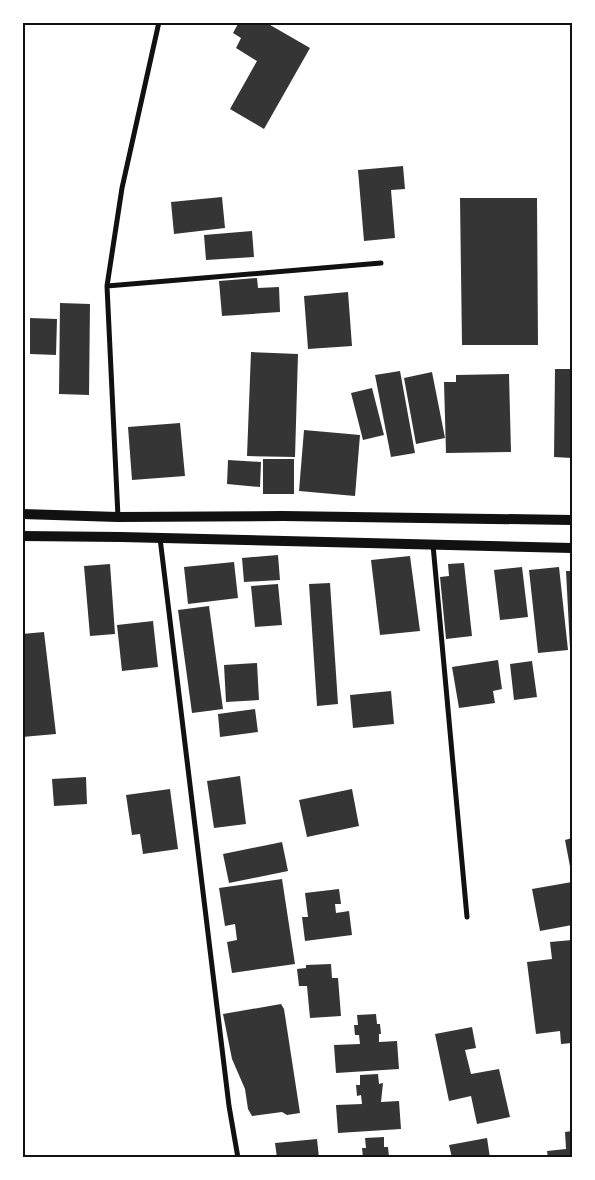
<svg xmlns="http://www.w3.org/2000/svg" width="595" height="1180" font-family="Jost,sans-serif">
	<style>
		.building { fill: #353535 }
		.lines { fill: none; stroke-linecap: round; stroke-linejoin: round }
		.minor { stroke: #111; stroke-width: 5 }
		.secondary { stroke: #111; stroke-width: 10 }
		.neatline { fill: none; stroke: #111; stroke-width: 2 }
	</style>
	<rect width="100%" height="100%" fill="#fff"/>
	<!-- building -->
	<path class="building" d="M239 22H265L310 48 264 129 230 109 257 61 236 48 241 38 233 33Z
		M403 166 405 189 391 190 395 238 364 241 358 170Z
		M222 197 225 228 174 234 171 202Z
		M460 198H537L538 345H462Z
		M252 231 254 257 206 260 204 235Z
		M257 278 258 288 279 287 280 312 222 316 219 281Z
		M348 292 352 346 308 349 304 296Z
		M60 303 90 304 89 395 59 394Z
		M30 318 57 319 56 355 30 354Z
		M251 352 298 354 295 457 247 456Z
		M555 369H572V458L554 457Z
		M400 371 415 453 391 457 375 375Z
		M432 372 445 438 416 444 404 378Z
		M509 374 511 452 446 453 444 382H456V375Z
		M372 388 384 435 363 440 351 393Z
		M180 423 185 476 132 480 128 427Z
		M304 430 360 435 355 496 299 491Z
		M263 459H294V494H263Z
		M228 460 261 462 260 487 227 484Z
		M278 555 280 580 244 582 242 558Z
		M410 556 420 631 380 635 371 560Z
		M234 562 238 598 188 604 184 567Z
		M464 563 472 636 446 639 440 577 449 576 448 564Z
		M110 564 115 634 90 636 84 566Z
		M522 567 528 617 500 620 494 570Z
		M559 567 568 650 538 653 529 570Z
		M566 571H572V647L570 648Z
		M330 583 338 704 317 706 309 584Z
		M278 584 282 625 255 627 251 586Z
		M209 606 223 709 192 713 178 610Z
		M153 621 158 667 122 671 117 625Z
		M44 632 56 734 22 737V634Z
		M498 660 502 689 493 691 495 703 459 708 452 667Z
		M532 661 537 697 514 700 510 664Z
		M257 663 259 700 226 702 224 665Z
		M391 691 394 724 353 728 350 695Z
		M255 709 258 732 220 737 218 714Z
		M240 776 246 824 214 828 207 781Z
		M86 777 87 804 54 806 52 779Z
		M170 789 178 849 143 854 140 834 132 835 126 795Z
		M352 789 359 826 307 837 299 800Z
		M572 838V877L565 840Z
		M282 842 288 871 229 883 223 854Z
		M282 879 295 964 232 973 227 942 237 940 235 924 225 926 219 888Z
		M572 882V925L540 931 532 889Z
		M339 889 341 904H335L336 913 349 911 352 935 305 941 302 917H308L305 893Z
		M572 940V1043L561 1044 560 1031 536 1034 527 962 552 959 550 942Z
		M331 964 332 978H338L341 1016 310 1018 307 986H299L297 969 306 968V965Z
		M281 1004 284 1009 300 1113 287 1115 282 1112 252 1116 248 1109 245 1089 232 1059 223 1014Z
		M376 1014 377 1024H380L381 1034H379V1042L397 1041 399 1069 336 1073 334 1045 360 1044 359 1035H355L354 1025H358L357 1015Z
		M472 1027 476 1048 465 1050 471 1074 499 1069 510 1117 477 1124 471 1096 449 1101 435 1034Z
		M378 1074 379 1084 383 1083 381 1102 399 1101 401 1129 338 1133 336 1105 362 1104 361 1095 357 1096 356 1085H360V1075Z
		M572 1131V1158H548L547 1151 566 1149 565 1132Z
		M384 1137V1147H388L389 1157 363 1158 362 1148H366L365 1138Z
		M487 1138 490 1158H452L449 1145Z
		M317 1139 319 1158H277L275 1143Z"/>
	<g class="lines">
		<!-- minor -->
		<path class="minor" d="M107 286 381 263
			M118 517 107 286 122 188 159 22
			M160 538 229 1106 238 1158
			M433 545 467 917"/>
		<!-- secondary -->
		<path class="secondary" d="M22 514 118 517 283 516 572 520
			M22 536 121 537 572 548"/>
	</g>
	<!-- border -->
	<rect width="595" height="1180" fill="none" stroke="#ffffff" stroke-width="48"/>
	<rect x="24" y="24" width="547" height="1132" class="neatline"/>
</svg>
